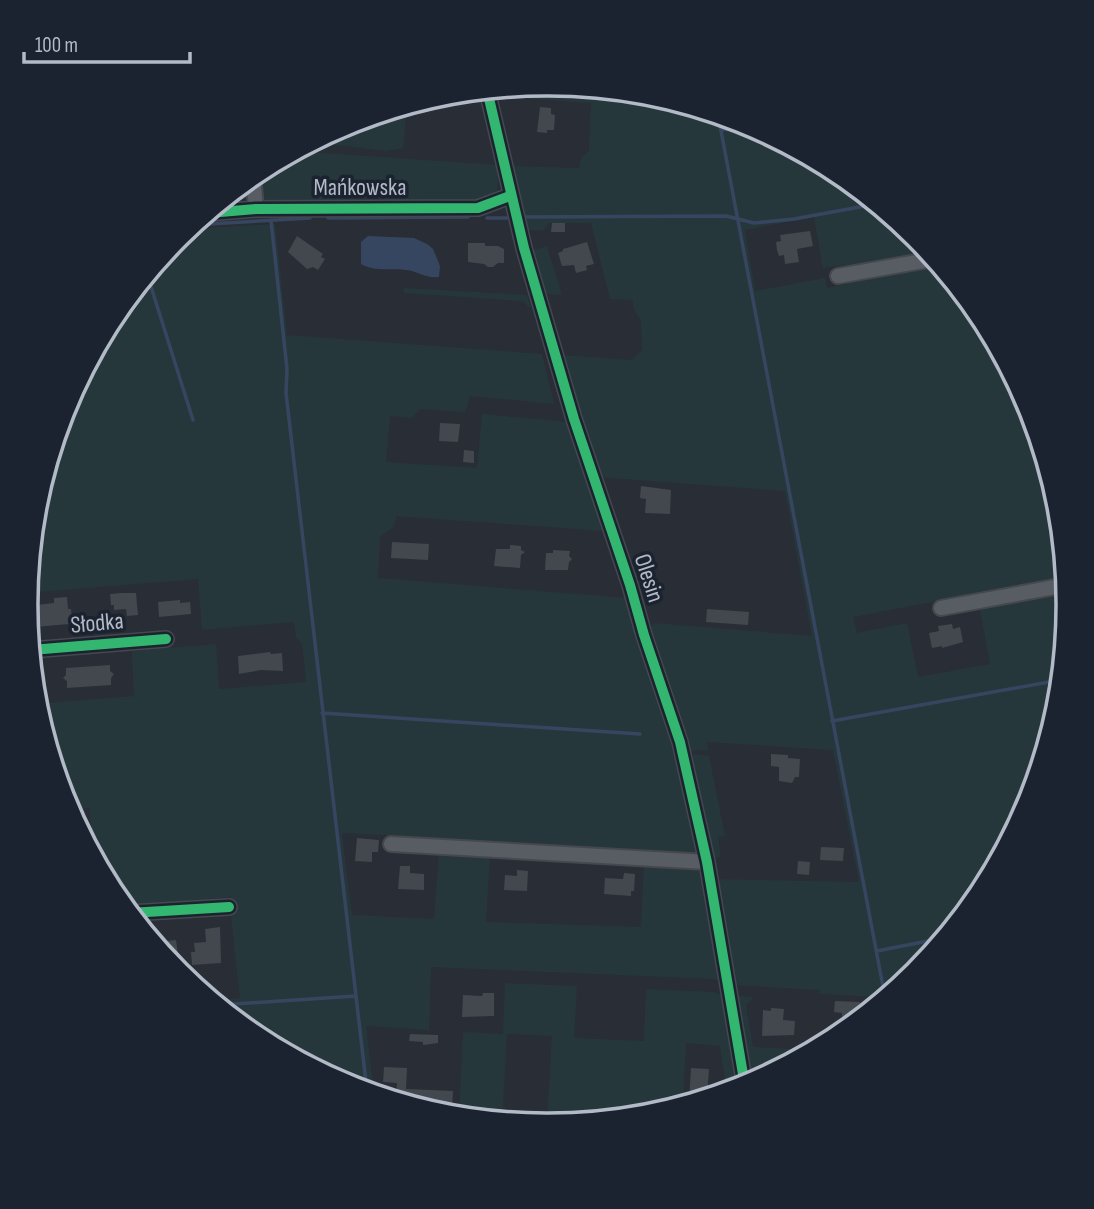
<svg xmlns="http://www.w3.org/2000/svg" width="1094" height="1209" font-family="'Sofia Sans Condensed',sans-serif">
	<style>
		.green { fill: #26373b }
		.water { fill: #374660 }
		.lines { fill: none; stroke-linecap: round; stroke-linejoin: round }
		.stream { stroke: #374660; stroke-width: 3.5 }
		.building { fill: #43474e }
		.minor-casing { stroke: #45484e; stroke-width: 18 }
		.minor { stroke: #585c63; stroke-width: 14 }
		.cycleway-casing { stroke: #1c2330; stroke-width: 15 }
		.cycleway { stroke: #33b770; stroke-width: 10 }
		.labels { text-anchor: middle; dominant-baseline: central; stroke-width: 7; stroke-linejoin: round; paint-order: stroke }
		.street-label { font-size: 24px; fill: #b2b9c7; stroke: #1c2330 }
		.rim { fill: none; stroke: #b2b9c7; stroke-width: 3.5 }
	</style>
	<rect width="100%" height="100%" fill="#292d35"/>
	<!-- green -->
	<path class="green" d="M547 84 649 94 747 124 837 172 915 237 929 253 850 267 844 265 823 268 814 217 745 230 755 291 825 278 827 288 848 284 852 280 938 264 980 316 1028 406 1058 503 1065 577 853 617 857 633 907 623 918 677 990 664 980 610 1067 593 1068 605 1058 706 1028 804 980 894 915 973 881 1001 880 997 820 994V990L734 985 714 879 859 882 833 750 707 742 708 750 689 751 649 630 654 623 812 636 785 491 598 477 561 355 632 360 642 350 641 321 633 308V300L610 299 591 223H549L543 231 523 229 509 166 579 168 581 158 589 151 591 103 493 96 492 89Z
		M407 105 403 148 386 151 312 142 348 123Z
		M297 151 497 165 499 174 497 191C470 211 417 202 384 202V198L356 199V202L263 203 260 170Z
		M249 179 250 198 224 200Z
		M275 224 287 335 542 354 554 404 470 396 465 412 420 409 412 418 390 416 386 462 477 468 482 414 569 422 604 524 602 531 397 516 393 527 380 537 378 578 628 598C655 683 680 768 698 856L413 839 407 836 342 833 352 915 434 919 439 852 490 856 486 922 641 927 644 864 697 867 703 874 721 976 719 981 714 979 431 967 429 1030 366 1026 374 1093 347 1085 257 1037 213 1001 240 998 231 917V897L124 906 114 893 92 853 90 808 69 809 66 803 36 704 134 696 132 651 216 644 219 689 306 682 302 643 296 637 294 622 202 630 198 579 27 593 36 503 66 405 114 315 179 236 187 229Z
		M547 246 562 295 544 294 530 251Z
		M404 288 527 295 531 309 522 301 404 293Z
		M694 754 709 756 725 836 718 837 721 857 712 858 690 759Z
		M505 983 577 986 574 1038 644 1041 646 989 714 992 721 995 725 1001 736 1072 734 1076 725 1080 720 1046 686 1043 683 1105 648 1115 547 1125 552 1036 507 1034 502 1121 459 1117 463 1032 503 1034Z
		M736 996 754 997 746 1005 753 1047 812 1050 750 1083Z"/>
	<!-- water -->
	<path class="water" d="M368 236 414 238 427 244 433 249 440 266 439 277C426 279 418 271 406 270 390 268 375 272 361 264V242Z"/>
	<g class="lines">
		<!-- stream -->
		<path class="stream" d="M718 115 885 997
			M721 130 749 125
			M523 217 726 216 754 223 794 219 876 204
			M328 218 468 217
			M487 218H507
			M271 220 287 369 286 393 367 1091
			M192 225 310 218
			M147 274 193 420
			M322 713 640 734
			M832 721 1060 680
			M877 951 943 938
			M219 1005 356 996"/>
	</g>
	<!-- building -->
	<path class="building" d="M540 107 551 108V114L555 115 554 130H547V133L537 132Z
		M552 223H565V232H551Z
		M810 231 813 246 797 249 799 262 785 264 784 255 779 256 777 250 776 242 781 241 780 235Z
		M297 236 323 254 321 257 325 259 318 270 313 267 307 269 288 252Z
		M587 242 594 264 586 266 587 270 576 273 574 265 562 266 558 253 563 251V249Z
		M468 243H485V246H498L504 249V263H498L493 267H488L484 264 468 262Z
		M440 423 460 424 458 442 439 441Z
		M464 450 474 451V463L463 462Z
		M641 486 671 490 670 514 645 513 646 499 640 498Z
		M392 542 429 544 428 560 391 558Z
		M510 545 521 546V550L525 552 521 555 520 568 494 566 496 549H510Z
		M553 550 570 551 569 556 572 559 569 562 568 570H545L546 553H553Z
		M122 593H136L138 615 127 616 126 609 114 610V605H111L110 594Z
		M67 597 68 609H71L72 618H68L69 624 35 627 31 619 34 612H36V605L54 603V598Z
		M180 600V603L190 602 191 614 159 617 158 602Z
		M707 609 749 612 748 625 706 622Z
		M952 624 953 629 960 627 963 642 942 648V646L932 648 929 633 939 631 938 626Z
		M270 652 271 654 282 653 283 671 261 670 239 674 238 656Z
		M110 665V671L114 674 111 678V685L67 688V681L63 678 66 675V668Z
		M771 754 788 755V758L800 759 799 777H795L792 783 779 781V767L771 766Z
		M357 838 379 840 378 852H372V862L355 861Z
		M821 847 844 848 843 861 820 860Z
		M798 861 810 862 809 875 797 874Z
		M400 866H410V873L424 874V890L398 889Z
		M517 870 528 871 527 891 504 890 505 875 517 876Z
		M624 873 635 874 634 891H631V896L604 894 605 878 623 879Z
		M220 927 221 963 192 965 191 952H195L194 943 206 942 205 929Z
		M166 939 167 941 176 940 178 954 164 955 152 940Z
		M483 993H494V1016L462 1017 463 995 482 996Z
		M835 1001 860 1002 859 1019 841 1033 842 1013 834 1012Z
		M771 1008 784 1009 783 1020 795 1021 794 1035 762 1036 763 1010 771 1011Z
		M410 1034 438 1035V1043L423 1045V1042L409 1041Z
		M384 1067 407 1068 406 1089 453 1091 452 1108 416 1106 396 1100 397 1083 383 1082Z
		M691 1068 709 1069 707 1098 689 1103Z"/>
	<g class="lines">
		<!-- minor casing -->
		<g class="minor-casing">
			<path id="minor" d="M487 90 524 248 574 419 630 585 644 635 680 742 707 862 745 1086
				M253 175 256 209
				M208 213 256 209 478 208 510 196
				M838 276 934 259
				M941 608 1066 585
				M31 650 166 639
				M391 844 707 862
				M130 913 229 907"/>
		</g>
		<!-- minor -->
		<use href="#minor" class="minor"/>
		<!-- cycleway casing -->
		<g class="cycleway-casing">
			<path id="cycleway" d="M487 90 524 248 574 419 630 585 644 635 680 742 707 862 745 1086
				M208 213 256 209 478 208 510 196
				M31 650 166 639
				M130 913 229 907"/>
		</g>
		<!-- cycleway -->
		<use href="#cycleway" class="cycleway"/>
	</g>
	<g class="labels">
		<!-- street labels -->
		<g class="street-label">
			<text x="360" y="187">Mańkowska</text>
			<text transform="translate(649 578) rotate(72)">Olesin</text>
			<text transform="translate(97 623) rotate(-5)">Słodka</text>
		</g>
	</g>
	<!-- crop -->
	<path d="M0 0H1094V1209H0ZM546 96H548A508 508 0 0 1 1056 604V605A508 508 0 0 1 548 1113H546A508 508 0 0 1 38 605V604A508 508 0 0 1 546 96Z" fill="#1c2330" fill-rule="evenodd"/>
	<path class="rim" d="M546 96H548A508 508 0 0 1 1056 604V605A508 508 0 0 1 548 1113H546A508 508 0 0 1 38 605V604A508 508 0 0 1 546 96Z"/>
	<!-- scale -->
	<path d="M24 52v10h166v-10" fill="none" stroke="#b2b9c7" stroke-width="3.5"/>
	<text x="35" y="52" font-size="21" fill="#b2b9c7" stroke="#1c2330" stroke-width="5" paint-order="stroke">100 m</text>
</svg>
